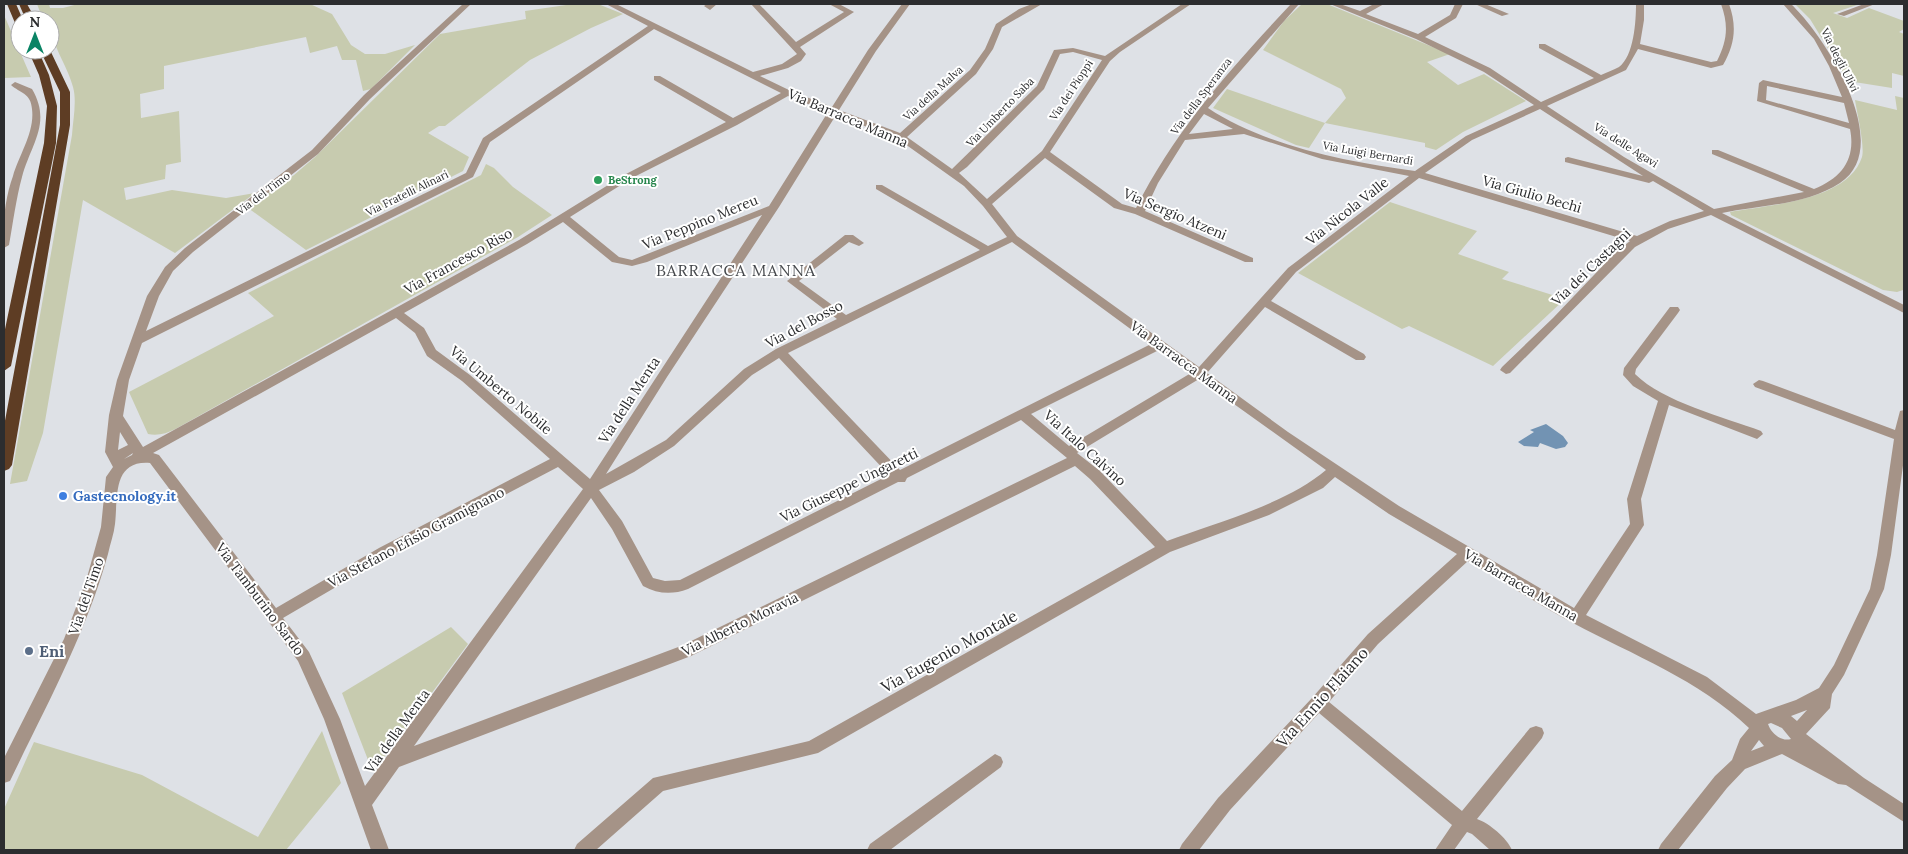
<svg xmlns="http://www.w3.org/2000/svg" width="1908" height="854" font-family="Lora,serif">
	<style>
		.green { fill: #c7cbaf }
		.water { fill: #7293b3 }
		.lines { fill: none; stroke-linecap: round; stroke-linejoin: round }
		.minor { fill: #a59387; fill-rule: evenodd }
		.highway { fill: #5e3d24; fill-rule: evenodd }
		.leisure-dot { fill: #2e9e5b; stroke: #fff; stroke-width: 2 }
		.shop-dot { fill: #3f7fe0; stroke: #fff; stroke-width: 2 }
		.service-dot { fill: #5c6f8a; stroke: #fff; stroke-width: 2 }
		.labels { text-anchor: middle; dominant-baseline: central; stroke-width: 4; stroke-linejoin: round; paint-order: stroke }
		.far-street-label { font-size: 11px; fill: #2c2d2f; stroke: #fff }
		.far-leisure-label { font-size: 11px; font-weight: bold; fill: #27864d; stroke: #fff; text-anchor: start }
		.street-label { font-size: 14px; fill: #2c2d2f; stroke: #fff }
		.shop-label { font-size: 14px; font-weight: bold; fill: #366cbe; stroke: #fff; text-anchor: start }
		.quarter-label { font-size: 16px; letter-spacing: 1px; fill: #46494d; stroke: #fff }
		.near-service-label { font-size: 16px; font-weight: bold; fill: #4e5e75; stroke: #fff; text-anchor: start }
		.near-street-label { font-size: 16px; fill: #2c2d2f; stroke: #fff }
	</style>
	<rect width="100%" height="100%" fill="#dee1e6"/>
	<!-- green -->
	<path class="green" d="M37 4H49L50 8H63L78 4H310L332 14 351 45 365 54H385L415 45 371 89 363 91 356 60H342L337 46 310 53 306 37 164 66V89L140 94 141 118 179 111 181 162 166 165 165 179 124 188 126 200 172 190 226 198 255 193 175 253 83 200 43 433 27 481 10 484 72 135C73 120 77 101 73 87 67 64 50 44 50 20H43Z
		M573 4H598L623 14 591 28 530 60 445 126H439L428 133 469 157 463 171 306 250 248 208 294 175 315 157 440 34 526 19 525 11Z
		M1302 4H1327L1450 54 1427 62 1458 85 1484 74 1526 101 1463 132 1436 150 1425 147V143L1325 123 1309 148 1296 145 1213 108 1227 89 1325 123 1346 98 1341 89 1263 50 1284 21Z
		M1795 4H1860L1833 13 1847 18 1869 8 1904 21V29L1899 32 1904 34V76L1892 73V88L1848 81 1810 19Z
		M4 15 31 77 4 78Z
		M1895 96 1904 98 1903 290 1897 292 1883 290 1731 215 1730 212C1768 205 1848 201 1862 157 1865 146 1857 113 1855 100L1897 110Z
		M486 164 494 168 513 187 552 215 518 237 195 418C180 426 165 438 148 434L129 392 274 316 248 293 481 175Z
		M1390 202 1477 231 1458 254 1509 272 1502 279 1565 299 1493 366 1409 326 1402 329 1298 273Z
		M451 627 468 644 380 763 370 765 342 693Z
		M322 731 341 783 286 850H4V809L34 742 142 775 258 837Z"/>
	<!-- water -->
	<path class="water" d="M1546 424 1563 436 1568 443 1565 447 1556 449 1540 443 1538 447 1524 446 1518 442 1534 432 1530 430Z"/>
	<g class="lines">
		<!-- minor -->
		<path class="minor" d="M463 4H471L370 99 318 154 193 252 173 271 159 296 146 331 466 173 483 138 648 26 606 4H616L753 72 782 64 797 54 751 4H759L796 42 844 12 829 4H839L854 12 800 47 806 54 801 61 788 68 760 76 791 91 832 107 868 50 902 4H910L876 51 839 110 900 133 970 70 985 49 996 24 1019 9 1032 4H1042L1002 27 993 49 976 74 907 137 952 169 1037 86 1054 50 1073 48 1105 56 1182 4H1191L1120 52 1110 61 1050 152 1122 204 1136 208C1175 130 1232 67 1291 4H1299L1208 108C1265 146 1348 162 1415 171L1466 136 1534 105 1484 72 1416 39 1330 4H1340L1360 11 1374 4H1384L1366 14 1418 34 1450 15 1455 4H1463L1456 18 1425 37 1490 68 1541 102 1594 78 1539 48V44H1545L1601 75C1607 72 1614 70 1619 67 1634 56 1636 21 1636 4H1644V20L1640 44 1711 62 1717 61C1727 41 1729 26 1721 4H1729C1737 26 1735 44 1723 65L1711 68 1638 49 1626 70 1547 106 1624 157 1714 209 1804 192 1712 154V150H1718L1814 189C1842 178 1856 159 1850 129L1757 101 1759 83 1763 80 1842 97 1829 66 1814 39 1783 4H1791C1825 36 1896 146 1840 183 1806 205 1762 205 1722 213L1904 305V313L1711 215 1668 229 1635 247 1510 373 1506 374 1500 370 1502 367 1553 318 1614 254 1630 241 1419 178 1296 272 1271 301 1364 354 1366 357 1364 360H1356L1265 307 1207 373 1288 432 1399 506 1574 608 1630 524 1627 499 1658 401 1633 386 1623 375 1624 368 1670 307H1678L1680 310 1678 313 1636 369 1635 374C1663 402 1724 417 1761 431L1763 434 1757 439 1669 405 1641 499 1644 525 1586 615 1707 677 1756 714 1796 700 1819 688 1834 665 1870 589 1877 555 1894 439 1755 387 1753 384 1759 380 1763 381 1895 430 1900 411 1904 410V458L1891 555 1884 589 1844 675 1832 694 1830 708 1806 734 1864 778 1904 804V822L1846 785 1838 784 1782 754 1745 769 1727 788 1678 850H1658L1661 844 1715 776 1732 760 1740 739 1749 728C1699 680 1633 655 1573 623 1537 604 1503 581 1468 561L1378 644 1329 702 1462 811 1530 728 1536 726 1542 728 1544 733 1542 738 1477 819C1489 823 1507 838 1512 850H1490L1472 834 1467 832 1454 850H1435L1452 825 1319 713 1230 810 1199 850H1179L1182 844 1218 798 1312 698 1368 634 1457 554 1389 514 1335 477 1323 488 1269 515 1170 552 818 753 663 791 596 850H574L577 844 653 778 809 741 1155 547 1090 479 1075 466 691 656 399 767 372 805 389 850H371L324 719 298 661 150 463C112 460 118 498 115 524 114 534 110 544 108 554 86 634 46 706 10 781L4 783V758L64 639 86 581 101 527 106 477 113 467 105 452 109 415 117 380 147 296 165 267 185 248 312 150 364 95ZM654 29 781 93 733 118 660 76H654V80L726 122 626 174 519 240 143 447 123 416 129 380 142 343 473 177 490 142ZM1073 52 1102 60 1042 151 987 199 959 173 967 167 1044 89 1060 54ZM1767 86 1844 103 1849 123 1766 100ZM788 96 828 112 769 206 632 260 619 257 570 217 632 178 737 125ZM1540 109 1643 176 1568 157 1565 158V162L1649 183 1653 181 1704 211 1670 221 1637 236 1425 173 1472 140ZM1204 114 1233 129 1189 134ZM836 115 898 139 964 186 983 206 1007 237 988 246 882 185H876V189L980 250 846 315 799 281 849 242 859 246 864 243 853 235H845L787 281 837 319 776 349 744 369 666 440 606 474 667 377 779 207ZM1244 134 1322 159 1409 176 1288 268 1199 367 1017 236 992 204 1045 158 1114 208 1135 214 1245 262H1253V258L1145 211 1158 183 1185 140ZM762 215 590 479 470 375 436 350 424 328 404 313 527 244 563 222 612 262 632 266 647 262ZM1012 242 1151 344 900 470 788 353ZM396 318 415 333 427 356 462 381 550 459 379 548 276 608 159 455 153 453ZM1159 350 1191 373 1069 446 1031 414ZM779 358 889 475 680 580 665 581 653 578 622 521 599 490 634 472 674 446 752 375ZM1199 379 1326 470C1286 504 1216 523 1167 541L1100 471 1077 453ZM1021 420 1067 458 681 646 414 746 591 498 612 529 643 586C658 594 672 595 688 589L898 482H905L907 478ZM120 432 128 445 118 450ZM133 453 132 455 124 459ZM558 467 583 489 365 786 340 719 309 652 283 618 389 556ZM1807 710 1797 721 1791 716ZM1771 723 1782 728 1791 739C1781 742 1771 733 1768 724ZM1759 740 1764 746 1751 751Z
			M707 4H717L710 10 704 6Z
			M1475 4H1485L1509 14 1502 16Z
			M1864 4H1875L1844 16 1837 14Z
			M15 82 32 89C52 123 31 144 22 177 16 199 13 223 9 245L4 248C2 225 5 198 13 176 19 155 35 132 32 109 31 93 20 93 11 85Z
			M995 754 1001 757 1003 762 1001 767 890 850H867L870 844Z"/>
		<!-- highway -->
		<path class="highway" d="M7 4H16L23 20H20V26L15 23Z
			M19 4H27L36 20H26Z
			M28 50H38L49 75 57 106 56 143 11 366 4 371V334L44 143 47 106 39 75Z
			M40 50H50L70 92V125L12 465 9 469 4 471V426L60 125V92Z"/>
	</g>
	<!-- markers -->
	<circle class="leisure-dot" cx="598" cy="180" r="5"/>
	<circle class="shop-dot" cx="63" cy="496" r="5"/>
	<circle class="service-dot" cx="29" cy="651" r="5"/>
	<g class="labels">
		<!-- far-street labels -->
		<g class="far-street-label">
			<text transform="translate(1840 60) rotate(63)">Via degli Ulivi</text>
			<text transform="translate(1071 90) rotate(-57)">Via dei Pioppi</text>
			<text transform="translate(933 93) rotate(-42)">Via della Malva</text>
			<text transform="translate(1201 96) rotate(-53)">Via della Speranza</text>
			<text transform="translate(1000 112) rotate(-46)">Via Umberto Saba</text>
			<text transform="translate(1626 145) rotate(32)">Via delle Agavi</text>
			<text transform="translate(1368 153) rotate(10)">Via Luigi Bernardi</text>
			<text transform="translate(263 193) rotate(-37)">Via del Timo</text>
			<text transform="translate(407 193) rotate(-26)">Via Fratelli Alinari</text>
		</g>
		<!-- far-leisure labels -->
		<g class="far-leisure-label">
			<text x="608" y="180">BeStrong</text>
		</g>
		<!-- street labels -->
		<g class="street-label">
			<text transform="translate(848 118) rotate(23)">Via Barracca Manna</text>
			<text transform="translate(1532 194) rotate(16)">Via Giulio Bechi</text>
			<text transform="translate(1347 211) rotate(-38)">Via Nicola Valle</text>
			<text transform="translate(1175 214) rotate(23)">Via Sergio Atzeni</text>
			<text transform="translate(700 222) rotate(-22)">Via Peppino Mereu</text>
			<text transform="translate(458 261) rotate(-29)">Via Francesco Riso</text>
			<text transform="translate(1591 267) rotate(-44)">Via dei Castagni</text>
			<text transform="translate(804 324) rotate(-28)">Via del Bosso</text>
			<text transform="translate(1184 362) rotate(36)">Via Barracca Manna</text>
			<text transform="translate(501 390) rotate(40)">Via Umberto Nobile</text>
			<text transform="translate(629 400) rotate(-57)">Via della Menta</text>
			<text transform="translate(1085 448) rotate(42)">Via Italo Calvino</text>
			<text transform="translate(849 485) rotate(-26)">Via Giuseppe Ungaretti</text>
			<text transform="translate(416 537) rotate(-28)">Via Stefano Efisio Gramignano</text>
			<text transform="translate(1521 585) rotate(30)">Via Barracca Manna</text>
			<text transform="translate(86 596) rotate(-71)">Via del Timo</text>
			<text transform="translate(260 599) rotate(53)">Via Tamburino Sardo</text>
			<text transform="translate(740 624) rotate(-26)">Via Alberto Moravia</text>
			<text transform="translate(397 731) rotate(-54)">Via della Menta</text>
		</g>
		<!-- shop labels -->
		<g class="shop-label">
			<text x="73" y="496">Gastecnology.it</text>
		</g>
		<!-- quarter labels -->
		<g class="quarter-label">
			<text x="736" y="270">BARRACCA MANNA</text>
		</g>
		<!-- near-service labels -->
		<g class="near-service-label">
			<text x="39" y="651">Eni</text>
		</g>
		<!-- near-street labels -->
		<g class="near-street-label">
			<text transform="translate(949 651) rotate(-29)">Via Eugenio Montale</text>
			<text transform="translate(1322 697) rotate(-48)">Via Ennio Flaiano</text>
		</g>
	</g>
	<!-- border -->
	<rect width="1908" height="854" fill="none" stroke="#2c2d2f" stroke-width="10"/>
	<!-- north arrow -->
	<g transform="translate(35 35)"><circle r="24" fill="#ffffff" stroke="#ababac"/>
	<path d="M0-4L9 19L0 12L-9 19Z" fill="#0a8465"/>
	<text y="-8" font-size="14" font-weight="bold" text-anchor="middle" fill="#2c2d2f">N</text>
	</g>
</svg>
